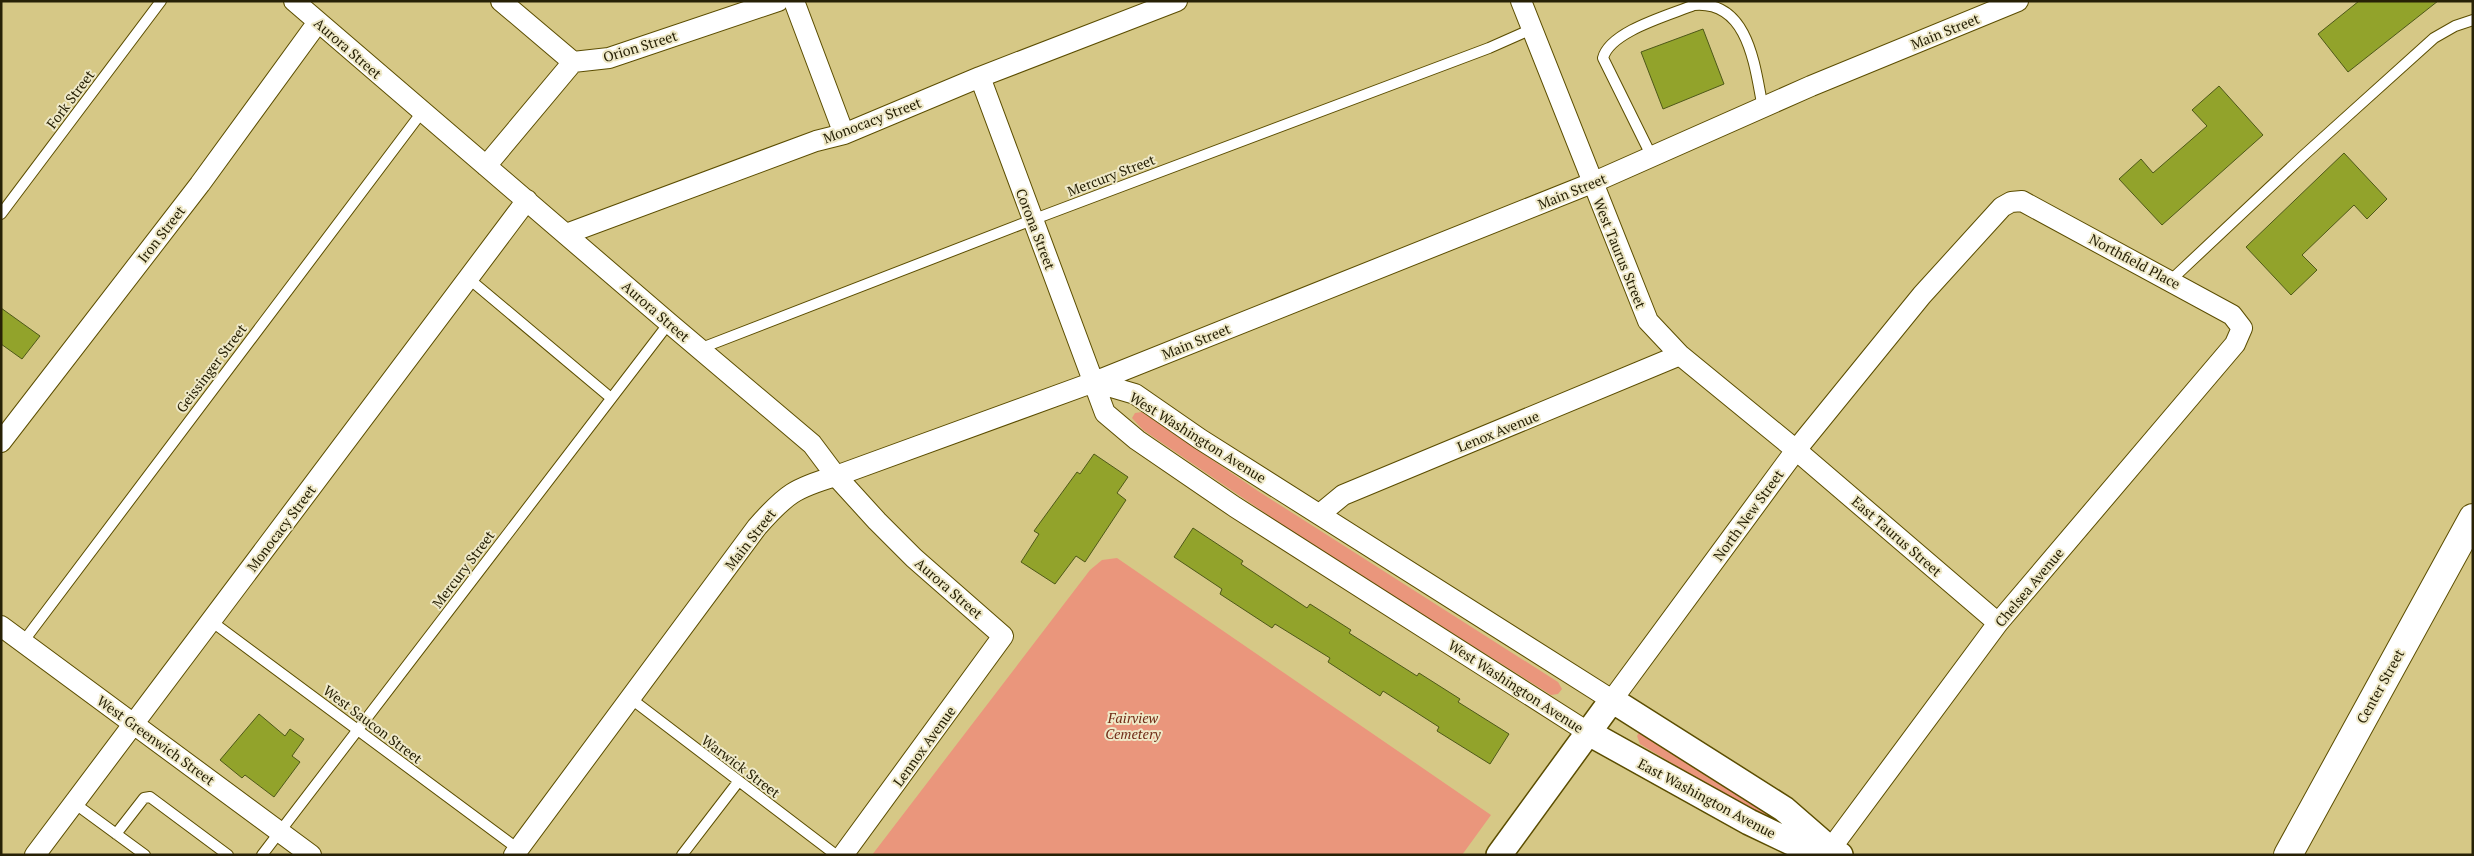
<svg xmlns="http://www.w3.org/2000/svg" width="2474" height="856" font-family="'PT Serif',serif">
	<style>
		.green { fill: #ea967c }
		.building { fill: #92a32b; stroke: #4e5818 }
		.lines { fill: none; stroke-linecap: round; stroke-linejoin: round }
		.service-casing { stroke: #5b4d01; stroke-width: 12 }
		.minor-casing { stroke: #5b4d01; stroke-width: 22 }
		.tertiary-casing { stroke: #5b4d01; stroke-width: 28 }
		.primary-casing { stroke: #5b4d01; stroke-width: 30 }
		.service { stroke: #fff; stroke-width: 10 }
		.minor { stroke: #fff; stroke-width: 20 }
		.tertiary { stroke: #fff; stroke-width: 25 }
		.primary { stroke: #fff; stroke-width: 28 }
		.labels { text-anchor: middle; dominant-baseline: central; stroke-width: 4; stroke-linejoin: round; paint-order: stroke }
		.street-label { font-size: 14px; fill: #272106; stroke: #efe9c8 }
		.park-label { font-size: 14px; font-style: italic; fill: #6f2a15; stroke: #efe9c8 }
	</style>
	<rect width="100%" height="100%" fill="#d6c886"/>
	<!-- green -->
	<path class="green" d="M1142 412 1258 491 1558 682 1562 689 1558 694 1551 695 1315 547 1143 430 1132 418 1135 413Z
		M1117 558 1491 815 1462 855H872L1090 570 1102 560Z
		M1641 729 1793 827 1784 831 1640 744 1637 736Z"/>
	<!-- building -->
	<path class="building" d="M2359 1H2438L2348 72 2318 34Z
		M1703 29 1724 84 1663 109 1641 52Z
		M2219 86 2263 135 2162 225 2119 179 2141 159 2153 173 2207 126 2192 110Z
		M2344 153 2387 199 2367 219 2354 205 2302 255 2317 270 2291 295 2246 247Z
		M1 308 40 336 22 359 1 344Z
		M1094 454 1128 477 1117 493 1126 500 1085 562 1076 556 1055 584 1021 562 1039 534 1034 531 1077 472 1080 474Z
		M1193 528 1243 561 1241 564 1307 608 1310 604 1351 630 1349 633 1417 676 1419 673 1460 699 1458 702 1509 734 1490 764 1437 731 1439 727 1383 691 1380 696 1328 662 1330 658 1275 624 1272 628 1220 594 1222 589 1174 557Z
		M259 714 285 736 290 729 304 739 292 756 300 762 274 797 245 775 242 778 220 760Z"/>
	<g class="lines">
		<!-- service casing -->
		<g class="service-casing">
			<path id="service" d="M1652 157 1603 58C1610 31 1670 15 1694 5 1750 0 1755 70 1763 108
				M1 214 161 1
				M468 278 611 398
				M2171 280 2303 156 2434 38 2455 26 2473 20
				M699 349 1032 220 1489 48 1532 29
				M211 621 518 849
				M23 642 422 112
				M630 698 836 855
				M74 803 145 855
				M116 834 144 798 150 797 228 855
				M262 855 669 323
				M682 855 738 782"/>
		</g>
		<!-- minor casing -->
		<g class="minor-casing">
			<path id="minor" d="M294 1 669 323 812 444 836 476 877 521 914 558 1003 636 843 855
				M501 1 573 62
				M794 1 844 134
				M1521 1 1648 321 1680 355 1796 450 1998 623
				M980 77 1105 413 1137 440 1235 507 1589 733
				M486 166 573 62 609 58 778 1
				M566 234 816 141 844 134 980 77 1177 1
				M1094 382 1135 394 1200 439 1612 700 1796 450 1922 295 2002 207 2011 202 2022 201 2232 315 2242 328 2235 344 1998 623 1826 855
				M1 442 200 184 318 22
				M1320 514 1343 495 1680 355
				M1 626 311 855
				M35 855 527 200
				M514 855 757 527C786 494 795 488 836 476L1094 382 1592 183 1811 86 2018 1"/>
		</g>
		<!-- tertiary casing -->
		<g class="tertiary-casing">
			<path id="tertiary" d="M1589 733 1749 822 1793 843 1830 849
				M1499 855 1612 700 1784 809 1830 849 1840 855"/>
		</g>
		<!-- primary casing -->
		<g class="primary-casing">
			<path id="primary" d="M2288 855 2473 518"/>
		</g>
		<!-- service -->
		<use href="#service" class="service"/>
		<!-- minor -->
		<use href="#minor" class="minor"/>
		<!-- tertiary -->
		<use href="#tertiary" class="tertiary"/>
		<!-- primary -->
		<use href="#primary" class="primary"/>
	</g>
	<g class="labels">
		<!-- street labels -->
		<g class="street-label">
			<text transform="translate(1945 31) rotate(-22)">Main Street</text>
			<text transform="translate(640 46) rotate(-17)">Orion Street</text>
			<text transform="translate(348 48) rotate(41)">Aurora Street</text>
			<text transform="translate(70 99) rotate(-53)">Fork Street</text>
			<text transform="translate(872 120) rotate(-21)">Monocacy Street</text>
			<text transform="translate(1111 175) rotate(-21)">Mercury Street</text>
			<text transform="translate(1572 191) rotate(-22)">Main Street</text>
			<text transform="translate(1036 229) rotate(69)">Corona Street</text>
			<text transform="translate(161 234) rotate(-52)">Iron Street</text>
			<text transform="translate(1620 253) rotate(68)">West Taurus Street</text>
			<text transform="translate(2135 261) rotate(28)">Northfield Place</text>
			<text transform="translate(656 311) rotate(41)">Aurora Street</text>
			<text transform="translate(1196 341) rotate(-22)">Main Street</text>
			<text transform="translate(211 368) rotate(-53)">Geissinger Street</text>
			<text transform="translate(1498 431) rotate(-22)">Lenox Avenue</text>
			<text transform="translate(1198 437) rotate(32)">West Washington Avenue</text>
			<text transform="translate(1748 515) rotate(-54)">North New Street</text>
			<text transform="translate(281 528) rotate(-53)">Monocacy Street</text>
			<text transform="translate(1897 536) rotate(41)">East Taurus Street</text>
			<text transform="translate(750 539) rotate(-52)">Main Street</text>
			<text transform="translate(463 569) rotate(-53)">Mercury Street</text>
			<text transform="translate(2029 587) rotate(-50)">Chelsea Avenue</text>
			<text transform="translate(949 588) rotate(41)">Aurora Street</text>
			<text transform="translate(1516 686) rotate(33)">West Washington Avenue</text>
			<text transform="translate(2380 686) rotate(-61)">Center Street</text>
			<text transform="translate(373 724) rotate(37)">West Saucon Street</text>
			<text transform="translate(156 740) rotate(36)">West Greenwich Street</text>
			<text transform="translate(924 746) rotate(-54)">Lennox Avenue</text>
			<text transform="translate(741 766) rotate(37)">Warwick Street</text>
			<text transform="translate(1707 798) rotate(28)">East Washington Avenue</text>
		</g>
		<!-- park labels -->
		<g class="park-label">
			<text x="1133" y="717">Fairview<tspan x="1133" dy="16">Cemetery</tspan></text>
		</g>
	</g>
	<!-- border -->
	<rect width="2474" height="856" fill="none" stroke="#272106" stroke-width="5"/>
</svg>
